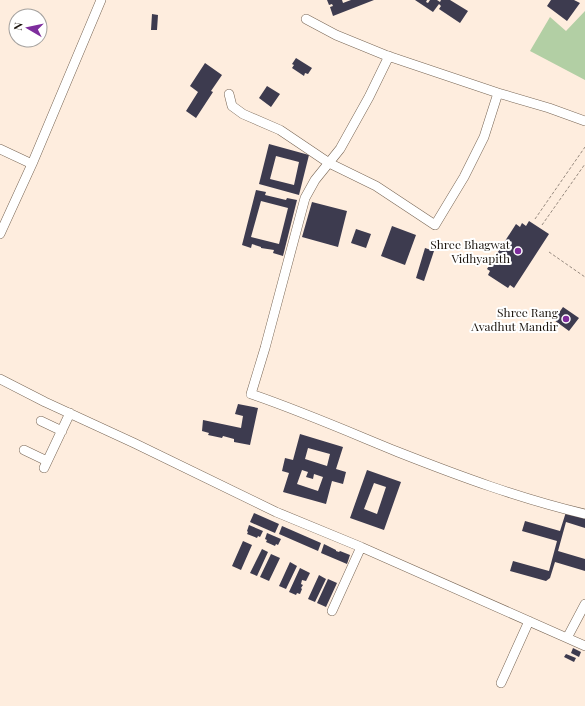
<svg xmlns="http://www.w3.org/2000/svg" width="585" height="706" font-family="'Playfair Display',serif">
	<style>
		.green { fill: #b2cfa4 }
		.building { fill: #3d3b4f; fill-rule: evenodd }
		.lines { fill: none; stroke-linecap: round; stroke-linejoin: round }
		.minor-casing { stroke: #786655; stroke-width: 10 }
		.path { stroke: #978a7f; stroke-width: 1; stroke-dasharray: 3 2; stroke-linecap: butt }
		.minor { stroke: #fff; stroke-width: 9 }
		.poi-dot { fill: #7e2d9d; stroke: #fff; stroke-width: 1.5 }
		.labels { text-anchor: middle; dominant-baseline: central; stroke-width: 4; stroke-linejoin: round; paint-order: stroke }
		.poi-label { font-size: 12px; fill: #1b140d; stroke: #fff; text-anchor: end }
	</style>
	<rect width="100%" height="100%" fill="#feedde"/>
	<!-- green -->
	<path class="green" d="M585 11V80L530 51 550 17 566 31Z"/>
	<!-- building -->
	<path class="building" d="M327 0H342L343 3 351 0H374L333 16 330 7 333 6 332 4 329 5Z
		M415 0H427L426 2 428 3 430 0H437L440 2 441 0H450L468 11 460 23 439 9 441 6 439 4 433 12Z
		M551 0H574L580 3 567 21 547 6Z
		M152 14 158 15 157 30H151Z
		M296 58 312 68 308 74 305 73 304 76 292 68 294 65 292 64Z
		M205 63 222 75 211 91 213 92 196 118 186 111 198 92 190 86Z
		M267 86 280 94 271 107 259 98Z
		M269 144 309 155 299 195 259 184ZM276 156 299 162 294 185 270 179Z
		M256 190 266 192 265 195 286 200 287 198 297 200 283 256 273 253 274 250 261 248V247L252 244 251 248 242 245ZM261 201 288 208 279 244 251 237Z
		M312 202 347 211 338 247 302 237Z
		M529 221 549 234 514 288 510 285 508 288 488 275 490 271 487 269 516 224 520 227 522 223 526 226Z
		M392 226 416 235 405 265 381 256Z
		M356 229 371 234 366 248 351 243Z
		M425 248 434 251 424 281 416 278Z
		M563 307 579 318 569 331 554 320Z
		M238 404 258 408 250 445 234 442V439L223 436 222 438 208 435 209 433 202 431 203 420 241 428 243 416 235 414Z
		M300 434 343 447 336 469 346 472 343 484 332 481 326 504 283 492 289 473 282 471 285 458 293 460ZM308 448 330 454 327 466 305 459ZM302 470 308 472 306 477 313 479 314 474 323 477 318 491 297 484Z
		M367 470 401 482 384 530 350 518ZM374 483 386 487 377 514 364 509Z
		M566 512 585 517V528L566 522 558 551 585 559V571L555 562 550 578 546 581 510 571 513 561 549 571 557 541 522 531 525 521 560 531Z
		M254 513 279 524 275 533 250 522Z
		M249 525 263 531 260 537 258 536 257 538 247 534 248 532 247 531Z
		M282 526 321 543 318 551 279 534Z
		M267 533 281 539 278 545 276 544 275 546 266 542 267 540 265 539Z
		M243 541 252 545 241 570 232 566Z
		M324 544 336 550V551L339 552 340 551 350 555 347 564 321 553Z
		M262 549 268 552 257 576 250 573Z
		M271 554 280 558 269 581 260 577Z
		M290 562 297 566 286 589 279 586Z
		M300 568 310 573 306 581 302 580 301 584 303 585 301 588 302 589 300 594 297 593 296 595 289 592Z
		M319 575 326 579 315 602 308 599Z
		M328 579 337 583 326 607 317 603Z
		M573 648 581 652 579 657 571 653Z
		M566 654 576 658 574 662 564 657Z"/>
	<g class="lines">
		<!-- minor casing -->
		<g class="minor-casing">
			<path id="minor" d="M306 19 336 35 385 55 498 93 549 108 585 121
				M389 56 369 97 340 149 315 180 305 198 265 348 251 394C301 411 349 432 398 452 459 476 521 499 585 514
				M229 94 232 106 243 114 280 130 329 163 376 186 435 225 464 177 484 137 498 93
				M0 149 32 164 101 0
				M0 234 32 164
				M0 379 45 402 134 443 276 512 361 547 332 611
				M41 421 62 431
				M24 450 47 461
				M44 468 70 413
				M361 547 567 638 585 604
				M567 638 585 646
				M501 683 529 621"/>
		</g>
		<!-- path -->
		<path class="path" d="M535 219 585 147
			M542 225 585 164
			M549 252 585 277"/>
		<!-- minor -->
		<use href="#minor" class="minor"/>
	</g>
	<!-- markers -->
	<g class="poi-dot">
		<circle cx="518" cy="251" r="4"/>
		<circle cx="566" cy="319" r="4"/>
	</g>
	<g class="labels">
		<!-- poi labels -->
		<g class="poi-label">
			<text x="510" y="244">Shree Bhagwat<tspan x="510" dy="14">Vidhyapith</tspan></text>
			<text x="558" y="312">Shree Rang<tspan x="558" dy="14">Avadhut Mandir</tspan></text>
		</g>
	</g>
	<!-- north arrow -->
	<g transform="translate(28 28) rotate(279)"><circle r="19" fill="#ffffff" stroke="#a4a19e"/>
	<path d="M0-3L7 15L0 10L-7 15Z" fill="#7e2d9d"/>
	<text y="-6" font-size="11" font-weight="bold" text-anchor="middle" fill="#1b140d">N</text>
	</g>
</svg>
